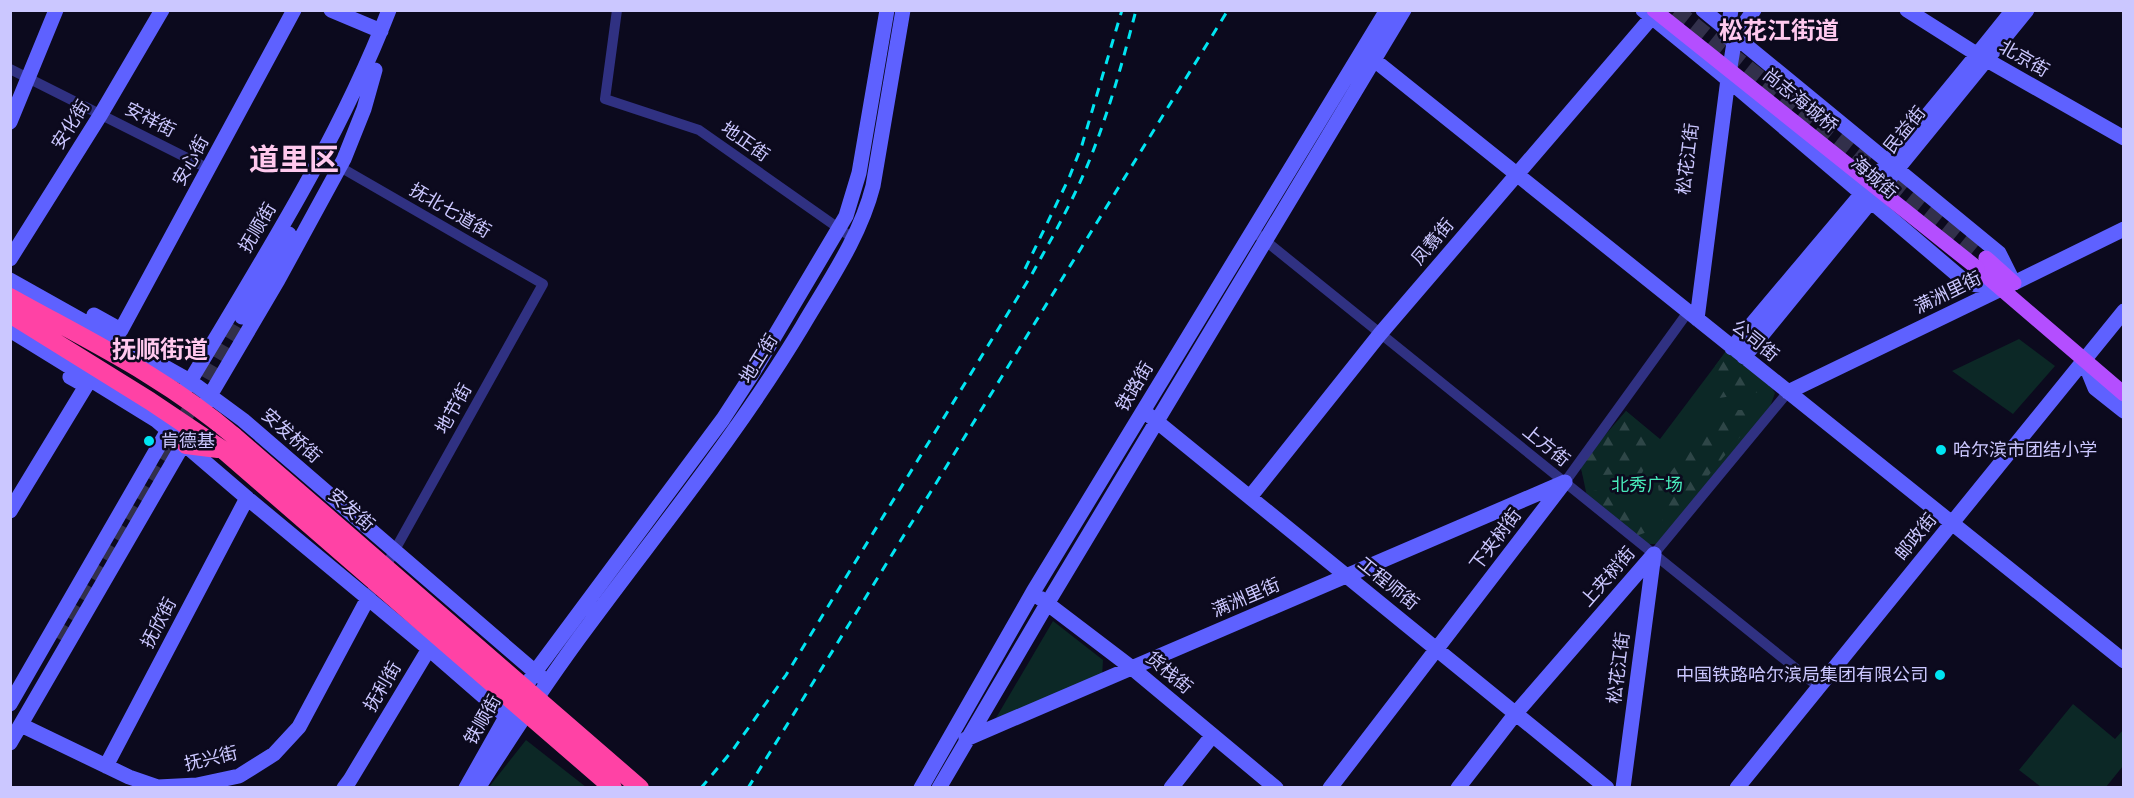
<svg xmlns="http://www.w3.org/2000/svg" width="2134" height="798" font-family="'Source Sans 3','Noto Sans SC',sans-serif">
	<style>
		.green { fill: #0c2826 }
		.forest { fill: url(#forest-firs) }
		.lines { fill: none; stroke-linecap: round; stroke-linejoin: round }
		.secondary-tunnel { stroke: #32304b; stroke-width: 15; stroke-dasharray: 15 8; stroke-linecap: butt }
		.primary-tunnel { stroke: #32304b; stroke-width: 15; stroke-dasharray: 15 8; stroke-linecap: butt }
		.street { stroke: #303182; stroke-width: 10 }
		.secondary { stroke: #5e61ff; stroke-width: 15 }
		.primary { stroke: #b44eff; stroke-width: 15 }
		.highway { stroke: #ff42a5; stroke-width: 18 }
		.rail { stroke: #00e5f2; stroke-width: 3; stroke-dasharray: 9 8; stroke-linecap: butt }
		.primary-bridge { stroke: #b44eff; stroke-width: 15 }
		.highway-bridge { stroke: #ff42a5; stroke-width: 18 }
		.poi-dot { fill: #00e5f2; stroke: #0c0a1e; stroke-width: 2 }
		.labels { text-anchor: middle; dominant-baseline: central; stroke-width: 5; stroke-linejoin: round; paint-order: stroke }
		.street-label { font-size: 18px; fill: #cbc7ff; stroke: #0c0a1e }
		.poi-label { font-size: 18px; fill: #cbc7ff; stroke: #0c0a1e; text-anchor: start }
		.park-label { font-size: 18px; fill: #48eaba; stroke: #0c0a1e }
		.district-label { font-size: 24px; font-weight: bold; fill: #ffc9ee; stroke: #0c0a1e }
		.town-label { font-size: 30px; font-weight: bold; fill: #ffc9ee; stroke: #0c0a1e }
	</style>
	<defs>
		<pattern id="forest-firs" width="22" height="20" patternUnits="userSpaceOnUse" patternTransform="scale(1.5)"><rect width="22" height="20" fill="#0c2826"/><path d="M5 1l3.5 6h-7zM16 11l3.5 6h-7z" fill="#2e4647"/></pattern>
	</defs>
	<rect width="100%" height="100%" fill="#0c0a1e"/>
	<!-- green -->
	<path class="green" d="M2019 339 2055 366 2013 414 1952 371Z
		M1727 350 1769 384 1775 393 1770 407 1657 544H1646L1594 502 1586 492 1581 468 1626 411 1660 439Z
		M1053 621 1103 660 1102 677 993 723Z
		M2073 704 2115 739 2123 730V766L2106 787H2041L2019 770Z
		M526 740 586 787H489Z"/>
	<!-- forest -->
	<path class="forest" d="M1727 350 1769 384 1773 390 1719 398 1715 366Z
		M1725 410H1762L1664 530 1658 486Z
		M1626 411 1659 439 1642 473 1583 476 1581 468 1585 458Z
		M1621 487 1619 500 1629 513 1646 522 1647 532 1636 536 1594 502 1586 492Z"/>
	<g class="lines">
		<!-- secondary-tunnel -->
		<path class="secondary-tunnel" d="M59 639 242 317"/>
		<!-- primary-tunnel -->
		<path class="primary-tunnel" d="M1676 10 1986 258"/>
		<!-- street -->
		<path class="street" d="M617 10 605 99 699 130 854 239
			M10 69 209 169
			M340 167 543 284 367 600
			M1252 230 1820 688
			M1565 482 1688 312
			M1654 554 1788 392"/>
		<!-- secondary -->
		<path class="secondary" d="M331 10 381 31
			M1643 10 1720 73 1967 283 2001 289
			M1703 10 1999 253 2014 283 2124 229
			M1907 10 1978 55 2124 138
			M1727 37 1731 10
			M1363 51 2124 661
			M10 122 56 10
			M10 259 101 114 162 10
			M10 280 190 381 243 420 541 677
			M94 315 121 330 294 10
			M242 317 289 234
			M1697 319 1728 79 1735 37 1754 10
			M10 330 156 420 247 498 429 649 514 723
			M1732 348C1826 235 1922 125 2013 10
			M1744 357 2027 10
			M2084 361 2095 388 2124 411
			M186 388C259 265 337 144 389 10
			M1788 392 2001 289
			M205 404 278 280 344 159 364 109 375 70
			M1150 416 1607 788
			M1250 497 1380 334 1652 17
			M10 511 86 386 70 377
			M1040 598 1132 668 1276 788
			M10 704 168 430
			M21 725 129 777 158 787 197 785 239 776 274 754 299 727 367 600
			M966 739 1565 482
			M10 743 184 443
			M106 766 247 498
			M344 788 350 780 433 642
			M466 788 506 717 535 672 723 419 751 376 846 216 859 173 887 10
			M478 788C513 733 549 678 588 626 661 527 739 432 802 327 829 281 860 237 873 186L903 10
			M921 788 1033 592 1387 10
			M939 788 1047 604 1404 10
			M1171 788 1212 736
			M1330 788 1564 483
			M1458 788 1516 713 1654 554
			M1623 788 1654 554
			M1737 788 2124 311"/>
		<!-- primary -->
		<path class="primary" d="M1986 258 2014 283
			M1977 268 2124 394"/>
		<!-- highway -->
		<path class="highway" d="M10 297C89 341 165 377 234 436
			M10 314 150 401 223 450
			M186 445 218 449"/>
		<!-- rail -->
		<path class="rail" d="M1025 269 1069 178 1082 145 1122 10
			M701 788 732 751 786 675 1032 274C1053 236 1074 199 1090 159 1109 111 1123 61 1136 10
			M748 788 1228 10"/>
		<!-- primary-bridge -->
		<path class="primary-bridge" d="M1654 10 1977 268"/>
		<!-- highway-bridge -->
		<path class="highway-bridge" d="M234 436 640 788
			M223 450 613 788"/>
	</g>
	<!-- markers -->
	<g class="poi-dot">
		<circle cx="149" cy="441" r="6"/>
		<circle cx="1941" cy="450" r="6"/>
		<circle cx="1940" cy="675" r="6"/>
	</g>
	<g class="labels">
		<!-- street labels -->
		<g class="street-label">
			<text transform="translate(2024 59) rotate(30)">北京街</text>
			<text transform="translate(1800 101) rotate(39)">尚志海城桥</text>
			<text transform="translate(150 120) rotate(27)">安祥街</text>
			<text transform="translate(71 125) rotate(-58)">安化街</text>
			<text transform="translate(1905 130) rotate(-51)">民益街</text>
			<text transform="translate(745 142) rotate(35)">地正街</text>
			<text transform="translate(1688 159) rotate(-83)">松花江街</text>
			<text transform="translate(191 161) rotate(-61)">安心街</text>
			<text transform="translate(1874 178) rotate(41)">海城街</text>
			<text transform="translate(450 211) rotate(30)">抚北七道街</text>
			<text transform="translate(258 228) rotate(-59)">抚顺街</text>
			<text transform="translate(1433 242) rotate(-50)">凤翥街</text>
			<text transform="translate(1948 293) rotate(-26)">满洲里街</text>
			<text transform="translate(1755 341) rotate(39)">公司街</text>
			<text transform="translate(759 359) rotate(-58)">地工街</text>
			<text transform="translate(1135 387) rotate(-59)">铁路街</text>
			<text transform="translate(454 409) rotate(-61)">地节街</text>
			<text transform="translate(291 436) rotate(41)">安发桥街</text>
			<text transform="translate(1546 446) rotate(39)">上方街</text>
			<text transform="translate(351 510) rotate(41)">安发街</text>
			<text transform="translate(1916 537) rotate(-51)">邮政街</text>
			<text transform="translate(1496 540) rotate(-53)">下夹树街</text>
			<text transform="translate(1608 577) rotate(-49)">上夹树街</text>
			<text transform="translate(1388 584) rotate(39)">工程师街</text>
			<text transform="translate(1246 598) rotate(-23)">满洲里街</text>
			<text transform="translate(159 623) rotate(-62)">抚欣街</text>
			<text transform="translate(1619 668) rotate(-83)">松花江街</text>
			<text transform="translate(1169 673) rotate(40)">货栈街</text>
			<text transform="translate(383 687) rotate(-59)">抚利街</text>
			<text transform="translate(483 720) rotate(-60)">铁顺街</text>
			<text transform="translate(211 759) rotate(-13)">抚兴街</text>
		</g>
		<!-- poi labels -->
		<g class="poi-label">
			<text x="161" y="441">肯德基</text>
			<text x="1953" y="450">哈尔滨市团结小学</text>
			<text x="1928" y="675" text-anchor="end">中国铁路哈尔滨局集团有限公司</text>
		</g>
		<!-- park labels -->
		<g class="park-label">
			<text x="1647" y="485">北秀广场</text>
		</g>
		<!-- district labels -->
		<g class="district-label">
			<text x="1779" y="31">松花江街道</text>
			<text x="160" y="350">抚顺街道</text>
		</g>
		<!-- town labels -->
		<g class="town-label">
			<text x="294" y="160">道里区</text>
		</g>
	</g>
	<!-- border -->
	<rect width="2134" height="798" fill="none" stroke="#cbc7ff" stroke-width="24"/>
</svg>
